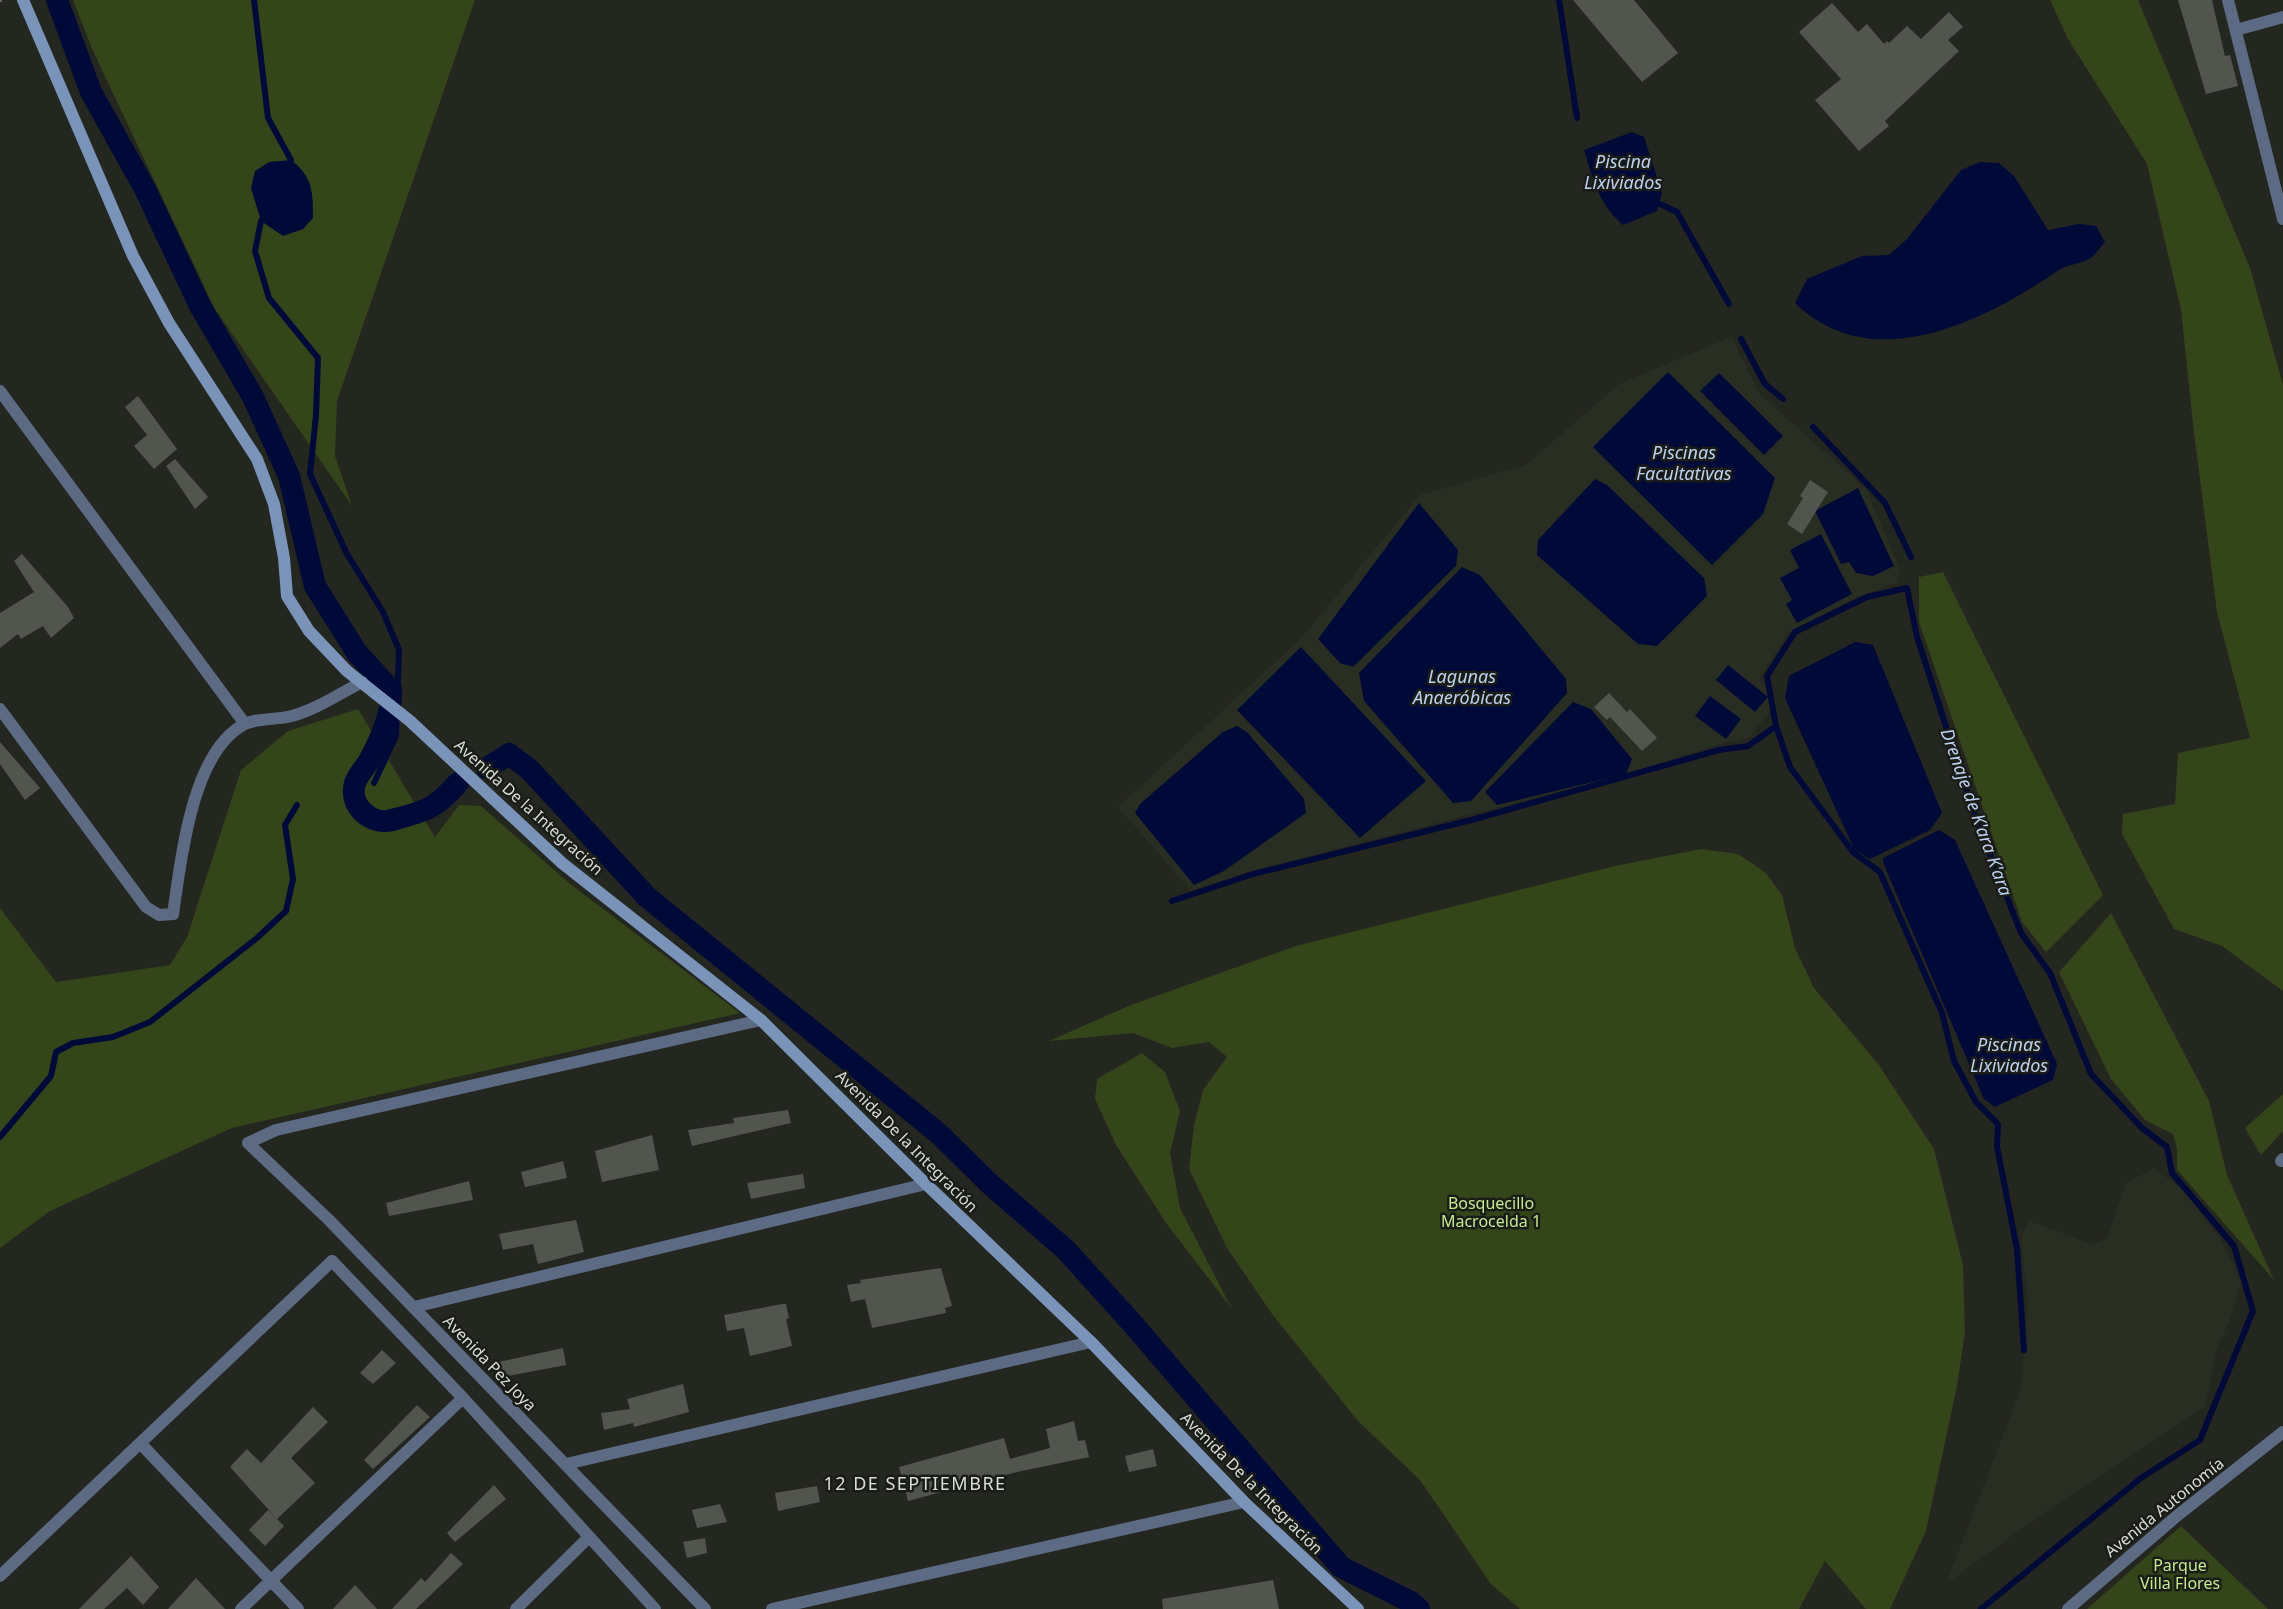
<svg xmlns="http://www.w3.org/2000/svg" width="2283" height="1609" font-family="'Noto Sans',sans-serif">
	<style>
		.built { fill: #292e22 }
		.green { fill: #344519 }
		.water { fill: #000a39 }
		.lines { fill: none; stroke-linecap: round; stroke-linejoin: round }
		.stream { stroke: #000a39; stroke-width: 6 }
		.canal { stroke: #000a39; stroke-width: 22 }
		.building { fill: #52554e }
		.path { stroke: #737570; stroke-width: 4; stroke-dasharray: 4.5 3; stroke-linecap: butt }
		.lane { stroke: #5c6b83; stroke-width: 12 }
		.street { stroke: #5c6b83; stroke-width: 12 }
		.secondary { stroke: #7a93b9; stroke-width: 12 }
		.labels { text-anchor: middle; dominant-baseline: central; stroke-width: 5; stroke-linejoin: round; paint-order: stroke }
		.street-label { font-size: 16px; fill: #dadcd8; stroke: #1a1d17 }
		.park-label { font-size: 16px; fill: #c4e98e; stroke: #1a1d17 }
		.water-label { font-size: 18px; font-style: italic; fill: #bcd0f0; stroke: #1a1d17 }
		.neighbourhood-label { font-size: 18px; letter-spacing: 1.5px; fill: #dadcd8; stroke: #1a1d17 }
	</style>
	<rect width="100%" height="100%" fill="#242620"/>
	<!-- built -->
	<path class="built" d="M1731 337 1760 394 1866 489 1900 568 1897 583 1857 597 1789 632 1760 677 1770 698 1771 710 1750 737 1716 745 1627 774 1248 872 1191 891 1118 807 1302 637 1420 495 1526 465 1619 384Z
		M2153 1168 2184 1190 2222 1242 2241 1281 2232 1315 2217 1349 2205 1407 2046 1511 1946 1584 2021 1389 2028 1303 2021 1238 2029 1221 2092 1244 2106 1239 2126 1184Z"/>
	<!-- green -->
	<path class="green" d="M73 0H475L337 401 335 456 352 506 215 309 93 51Z
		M2050 0H2138L2250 268 2283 385V991L2222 946 2174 929 2122 834 2123 814 2175 804 2178 753 2250 738 2217 612 2194 433 2181 310 2147 164 2068 39Z
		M1943 572 2103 895 2046 952 2022 922 1919 622V577Z
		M358 709 435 837 459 805 481 806 569 883 740 1013 232 1128 50 1211 0 1248V908L56 982 170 965 187 937 241 770 288 731Z
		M1701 849 1738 854 1765 872 1782 895 1795 948 1814 988 1879 1065 1934 1149 1963 1265 1965 1332 1957 1386 1926 1531 1890 1609H1866L1825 1561 1799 1609H1520L1491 1584 1420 1480 1358 1421 1272 1314 1227 1248 1189 1169 1194 1125 1203 1090 1227 1057 1209 1042 1172 1048 1133 1033 1049 1041 1131 1005 1296 946 1615 866Z
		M2111 913 2209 1101 2227 1175 2274 1280 2177 1170V1148L2173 1134 2145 1120 2111 1079 2059 972Z
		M1142 1053 1165 1072 1180 1111 1170 1153 1180 1208 1232 1309 1166 1223 1116 1145 1095 1099 1097 1079Z
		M2283 1094V1131L2261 1155 2245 1128Z
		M2181 1526 2268 1609H2087Z"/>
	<!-- water -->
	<path class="water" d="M1632 132 1644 137 1662 193 1657 211 1623 225C1598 203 1594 181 1584 150Z
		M291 160C313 177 313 192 313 218L303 229 283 236 261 221 251 188 255 171 269 162Z
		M1980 162 1999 163 2014 176 2048 230 2079 224 2096 226 2105 242C2100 247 2095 256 2089 259 2080 264 2069 264 2059 270 1985 320 1873 379 1795 303L1807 279 1862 256 1889 255 1907 239 1961 170Z
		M1668 372 1775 478 1763 514 1712 565 1593 447Z
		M1719 373 1783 436 1764 455 1700 391Z
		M1595 479 1607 485 1704 578 1707 596 1657 646 1638 644 1537 555 1538 540Z
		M1858 488 1894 566 1873 576 1856 573 1849 562 1841 564 1815 511Z
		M1419 503 1458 550 1456 566 1353 667 1340 663 1318 639Z
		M1821 534 1852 594 1797 623 1786 604 1792 600 1780 578 1799 568 1790 550Z
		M1462 567 1480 575 1566 679 1567 693 1471 801 1453 803 1364 701 1359 673Z
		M1855 642 1873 645 1942 813 1930 830 1870 859 1854 849 1785 698 1789 676Z
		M1301 647 1426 781 1360 838 1237 710Z
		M1728 665 1768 697 1755 712 1716 680Z
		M1710 696 1741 719 1726 739 1695 716Z
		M1573 702 1591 709 1632 759 1626 774 1497 805 1485 792Z
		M1237 726 1247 732 1304 799 1306 813 1224 871 1194 885 1135 813 1140 804 1223 732Z
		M1939 830 1955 840 2057 1064 2053 1080 1995 1107 1984 1099 1884 865 1883 858Z"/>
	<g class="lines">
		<!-- stream -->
		<path class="stream" d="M254 0 268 118 291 160 290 166
			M1559 0 1577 118
			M1660 204 1677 212 1729 304
			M267 216 261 221 255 251 269 298 318 358 316 415 310 474 347 554 383 612 399 650 396 736 374 783
			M1741 339 1765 384 1783 399
			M1813 427 1885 503 1911 557
			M1776 726 1790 767 1853 852 1880 872 1942 1013 1954 1061 1976 1102 1998 1124 1997 1147 2017 1249 2024 1350
			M1172 901 1253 874 1475 819 1719 750 1748 746 1776 726 1767 676 1795 632 1867 597 1907 588 1917 637 1975 816 2021 933 2050 973 2091 1074 2142 1128 2167 1147 2172 1173 2234 1246 2253 1311 2200 1440 2141 1478 1981 1609
			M0 1137 51 1076 56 1052 73 1043 113 1037 150 1022 257 938 286 911 293 879 285 825 297 805"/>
		<!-- canal -->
		<path class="canal" d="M57 0 91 92 145 189 200 306 253 397 289 476 315 586 357 653 391 690C392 715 381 738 370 759 366 767 358 774 355 783 348 806 372 826 392 820 426 811 435 809 458 783
			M487 768 509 754 529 769 647 897 938 1133 991 1185 1065 1249 1132 1323 1341 1567 1411 1602 1419 1609"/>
	</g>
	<!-- building -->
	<path class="building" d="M1573 0H1634L1678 53 1642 82Z
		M2178 0H2212L2225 56 2230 55 2238 86 2206 94Z
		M1832 3 1858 32 1867 24 1884 44 1887 41 1889 43 1907 26 1921 39 1949 12 1963 27 1948 40 1959 51 1885 121 1889 126 1859 151 1815 100 1841 79 1799 32Z
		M138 396 177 449 154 469 134 446 147 435 125 407Z
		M175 459 208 497 195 509 166 466Z
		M1810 480 1828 492 1802 534 1787 524 1803 498 1800 496Z
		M22 554 68 607 74 618 51 638 43 626 21 639 18 634 0 648V613L34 592 14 561Z
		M1609 693 1627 712 1630 709 1657 738 1642 751 1610 717 1607 720 1594 707Z
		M0 742 40 788 25 800 0 764Z
		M788 1110 791 1123 692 1146 688 1130 734 1123 733 1118Z
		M652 1135 659 1170 602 1182 595 1151Z
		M563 1161 567 1178 525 1187 521 1172Z
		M803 1174 805 1188 751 1199 747 1183Z
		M469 1181 473 1200 389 1216 386 1203Z
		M576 1220 584 1252 538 1264 533 1244 503 1250 499 1234Z
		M941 1268 952 1306 945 1308 946 1313 872 1328 865 1299 851 1302 847 1285 861 1283 860 1280Z
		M782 1304H786L789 1318 786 1319 792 1346 750 1356 744 1328 727 1331 724 1315Z
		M563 1348 566 1365 498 1378 494 1363Z
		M382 1350 396 1363 373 1384 360 1373Z
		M683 1384 689 1412 634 1427 633 1423 604 1430 601 1413 630 1409 627 1399Z
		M417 1405 430 1417 373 1469 364 1460Z
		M313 1407 328 1422 291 1458 315 1483 277 1519 284 1526 265 1546 249 1530 268 1510 276 1518 230 1467 247 1449 261 1463Z
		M1074 1421 1078 1441 1085 1440 1089 1457 1013 1473 908 1501 899 1467 1004 1438 1010 1459 1050 1448 1046 1429Z
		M1153 1449 1157 1466 1129 1472 1125 1456Z
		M494 1485 506 1499 455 1542 447 1533Z
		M817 1486 820 1502 778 1511 775 1493Z
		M720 1504 727 1522 697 1528 692 1510Z
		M705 1538 707 1553 687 1558 683 1542Z
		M451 1553 463 1564 416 1609H392L421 1578 425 1582Z
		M131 1556 159 1587 143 1605 127 1588 104 1609H79Z
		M196 1578 225 1609H168Z
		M1273 1580 1279 1609H1163L1162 1599Z
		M355 1585 377 1609H333Z"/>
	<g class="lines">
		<!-- path -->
		<path class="path" d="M0 1 1 0"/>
		<!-- lane -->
		<path class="lane" d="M2281 1161 2283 1159
			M0 1576 332 1261
			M2068 1609 2178 1515 2283 1432"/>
		<!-- street -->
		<path class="street" d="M2228 0 2283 219
			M2236 30 2283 17
			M0 391 245 724
			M0 709 146 907 159 915 173 914C181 861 191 754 243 725 255 718 277 720 292 716 317 709 339 694 362 682
			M332 1261 463 1398 655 1609
			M414 1307 926 1184
			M141 1444 298 1609
			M566 1464 1091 1342
			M241 1609 463 1398
			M516 1609 589 1537
			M705 1609 329 1220 248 1143 276 1130 761 1020
			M772 1609 1244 1502"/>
		<!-- secondary -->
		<path class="secondary" d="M23 0 133 256 169 323 257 459 274 504 284 558 287 596 309 631 347 671 410 721 562 863 761 1020 926 1184 1091 1342 1244 1502 1358 1609"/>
	</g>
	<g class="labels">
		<!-- street labels -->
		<g class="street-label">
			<text transform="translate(529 807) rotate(42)">Avenida De la Integración</text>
			<text transform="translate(907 1141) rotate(45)">Avenida De la Integración</text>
			<text transform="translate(490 1363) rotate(46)">Avenida Pez Joya</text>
			<text transform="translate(1252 1483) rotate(45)">Avenida De la Integración</text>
			<text transform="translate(2164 1507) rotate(-39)">Avenida Autonomía</text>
		</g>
		<!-- park labels -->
		<g class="park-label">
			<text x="1491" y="1203">Bosquecillo<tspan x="1491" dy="18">Macrocelda 1</tspan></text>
			<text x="2180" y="1565">Parque<tspan x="2180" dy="18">Villa Flores</tspan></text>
		</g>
		<!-- water labels -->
		<g class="water-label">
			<text x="1623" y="161">Piscina<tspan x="1623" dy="21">Lixiviados</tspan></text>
			<text x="1684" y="452">Piscinas<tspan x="1684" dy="21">Facultativas</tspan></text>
			<text x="1462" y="676">Lagunas<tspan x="1462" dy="21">Anaeróbicas</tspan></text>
			<text transform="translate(1977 812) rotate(70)">Drenaje de K'ara K'ara</text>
			<text x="2009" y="1044">Piscinas<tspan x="2009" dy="21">Lixiviados</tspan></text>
		</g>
		<!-- neighbourhood labels -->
		<g class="neighbourhood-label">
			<text x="915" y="1483">12 DE SEPTIEMBRE</text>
		</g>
	</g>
</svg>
